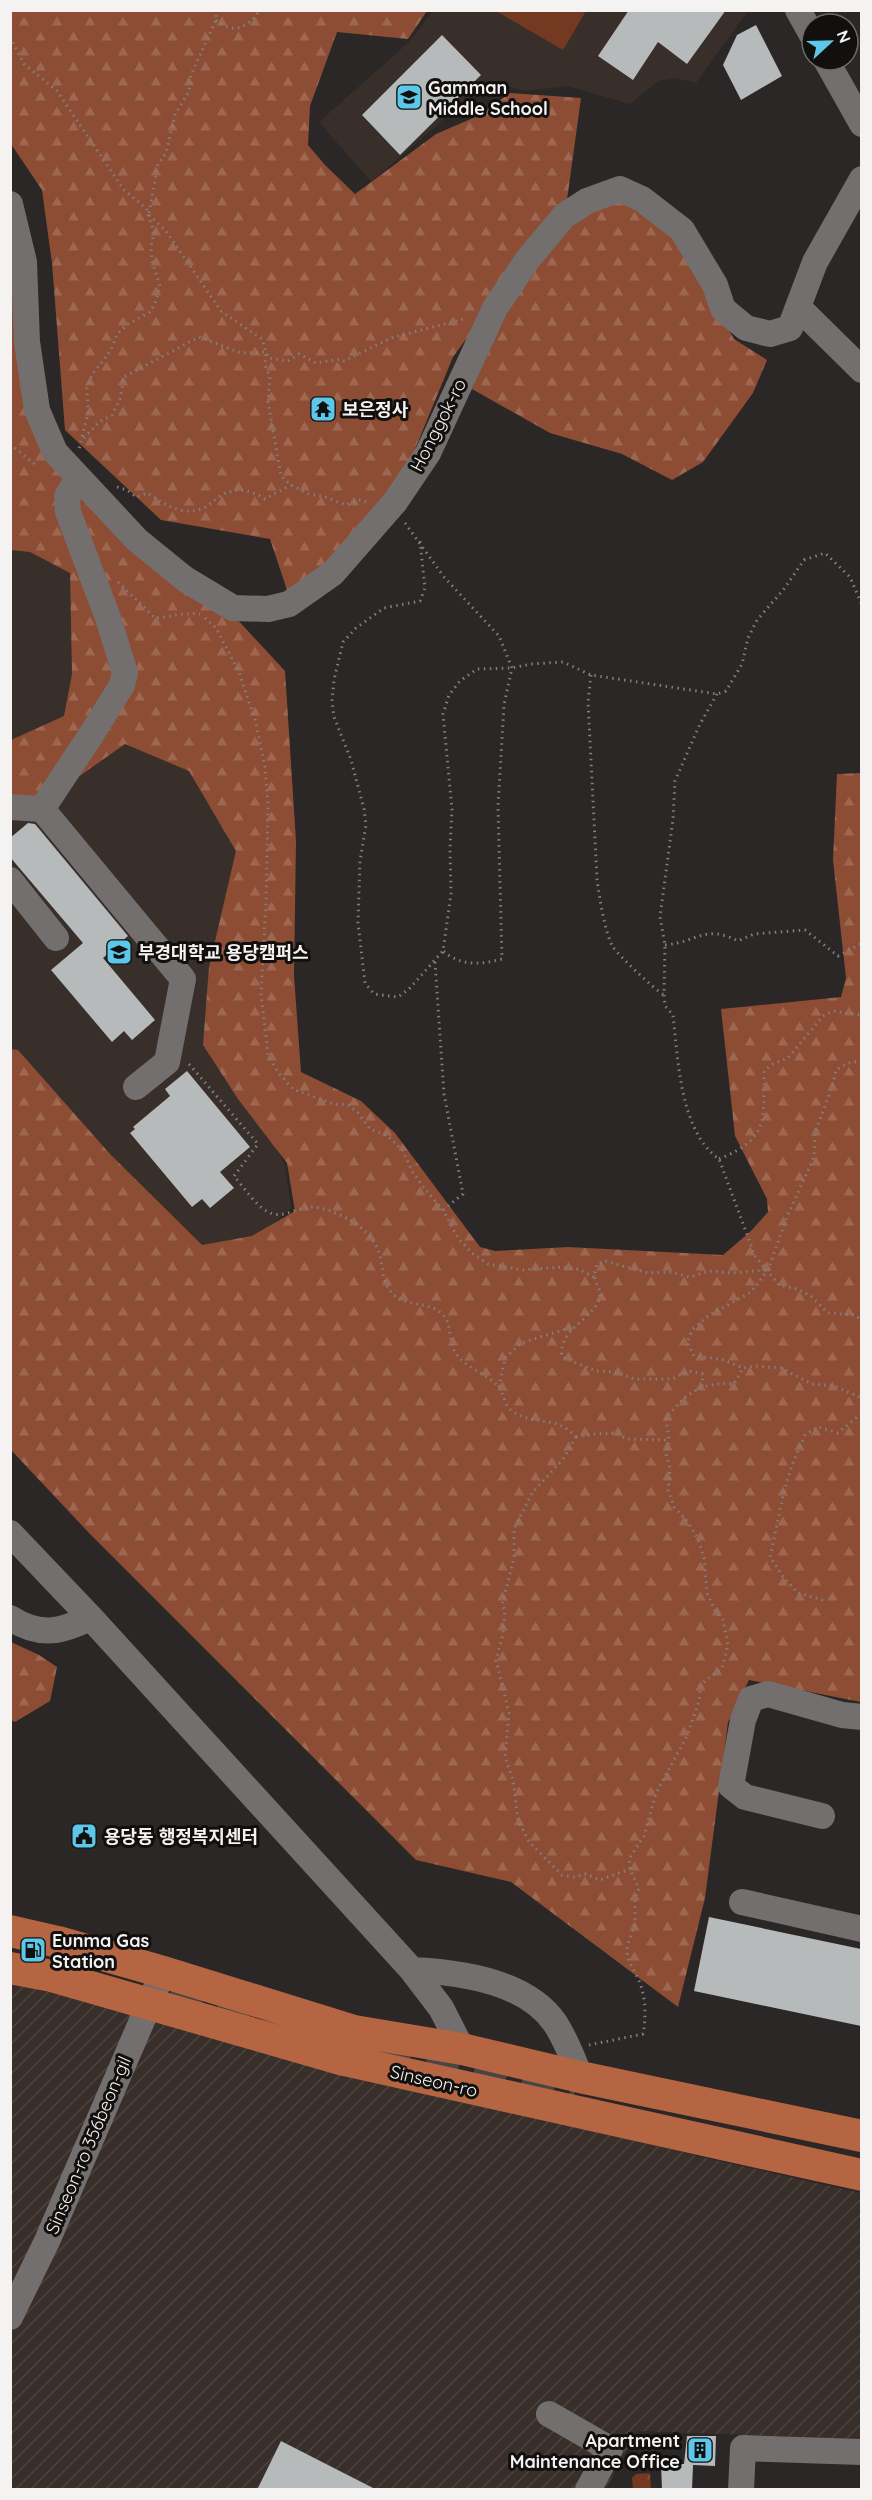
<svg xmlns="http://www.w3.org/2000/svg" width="872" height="2500" font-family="Quicksand,'Noto Sans KR',sans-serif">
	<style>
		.built { fill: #382f2b }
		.industrial { fill: url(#industrial-furrows) }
		.forest { fill: url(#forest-firs) }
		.park { fill: url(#park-crowns) }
		.garden { fill: #733921 }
		.building { fill: #b6babb }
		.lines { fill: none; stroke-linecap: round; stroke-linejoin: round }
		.highway-tunnel { stroke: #484645; stroke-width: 33; stroke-dasharray: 33 16; stroke-linecap: butt }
		.path { stroke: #827f7e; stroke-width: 3; stroke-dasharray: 1.5 4.5; stroke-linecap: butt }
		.minor { stroke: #736f6e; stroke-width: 26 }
		.major { stroke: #b56541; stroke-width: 32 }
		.labels { text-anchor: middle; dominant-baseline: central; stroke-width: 6; stroke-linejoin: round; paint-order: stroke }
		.poi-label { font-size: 18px; font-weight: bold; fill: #f5f3f2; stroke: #11100f; text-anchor: start }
		.street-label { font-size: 18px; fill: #f5f3f2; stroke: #11100f }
	</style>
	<defs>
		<pattern id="industrial-furrows" width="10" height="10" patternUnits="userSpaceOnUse" patternTransform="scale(1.5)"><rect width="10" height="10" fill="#382f2b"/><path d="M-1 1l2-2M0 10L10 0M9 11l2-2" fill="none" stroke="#4c4340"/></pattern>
		<pattern id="forest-firs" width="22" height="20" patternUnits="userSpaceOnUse" patternTransform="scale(1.5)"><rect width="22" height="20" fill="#8c4d34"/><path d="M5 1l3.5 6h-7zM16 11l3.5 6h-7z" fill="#9d6752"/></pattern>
		<pattern id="park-crowns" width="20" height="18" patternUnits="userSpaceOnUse" patternTransform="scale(1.5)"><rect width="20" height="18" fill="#733921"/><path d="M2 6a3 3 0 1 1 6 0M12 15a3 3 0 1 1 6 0" fill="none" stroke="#885642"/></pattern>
	</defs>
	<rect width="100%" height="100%" fill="#2a2726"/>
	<!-- built -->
	<path class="built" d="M433 11H748L696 83 674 78 658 81 630 104 568 86 525 91 488 81 371 182 319 122 409 42Z
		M11 535 91 572 232 807 241 889 215 1015 285 1165 291 1208 231 1259 174 1267 11 1096Z"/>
	<!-- industrial -->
	<path class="industrial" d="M10 1972 397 2080 697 2156 861 2193V2439L637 2431 606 2489H11Z"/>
	<!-- forest -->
	<path class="forest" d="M10 11H427L408 39 337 32 310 106 308 145 325 165 355 194 436 134 480 115 510 93 581 98 567 200 453 357 408 466 347 547 288 593 270 539 161 520 65 430 52 263 42 190 11 144Z
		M612 196 673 230 734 339 767 360 753 393 703 462 672 480 622 454 550 433 472 389 504 313 564 229Z
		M10 206 60 466 235 617 285 671 296 841 294 976 301 1072 361 1101 395 1133 480 1247 495 1251 568 1247 723 1255 751 1231 768 1212 767 1199 735 1136 721 1009 841 997 846 978 833 860 837 774 861 773V1702L749 1680 728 1722 705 1898 678 2007 511 1882 416 1860 90 1534 11 1450V1049L18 1050 110 1154 202 1245 252 1236 295 1211 287 1163 238 1099 203 1045 209 967 236 851 189 771 125 744 54 794 11 799V740L64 716 72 674 70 573 30 552 11 550Z
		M11 1642 39 1655 57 1667 50 1701 15 1722 11 1720Z"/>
	<!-- park -->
	<path class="park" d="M650 2473 651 2489H633L632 2478 636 2474Z"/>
	<!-- garden -->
	<path class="garden" d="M496 11H586L563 50Z"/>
	<!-- building -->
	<path class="building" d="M629 10H726L687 64 658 42 633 80 598 56Z
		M756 25 782 76 741 100 723 65 737 35Z
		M442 35 481 75 400 155 362 115Z
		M28 823 35 824 128 936 103 958 155 1020 132 1040 124 1031 112 1042 51 970 83 943 10 857V838Z
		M187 1071 250 1147 220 1172 234 1188 210 1208 202 1199 192 1207 130 1133 135 1129 133 1127 170 1096 165 1089Z
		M709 1917 861 1949V2026L694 1991Z
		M687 2436H716L715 2466 693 2465 692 2490H662L661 2464H684Z
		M281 2441 377 2490H257Z"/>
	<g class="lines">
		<!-- highway-tunnel -->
		<path class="highway-tunnel" d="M170 1995 291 2026
			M379 2047 574 2096"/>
		<!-- path -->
		<path class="path" d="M216 20C233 35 248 28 260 10
			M10 37 24 64 57 91 124 190 146 208 154 232 151 247 152 261 160 286 155 304 150 312 128 324 117 334 111 350 92 375 87 388 88 413 79 449
			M149 213 158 164 166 153 175 115 189 91 191 75 216 20V10
			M149 215 166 231 221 311 262 339 266 352 265 365 270 377 268 402 281 476 291 485 309 494 325 497 346 505 360 500 366 502
			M84 438 99 422 112 415 120 399 124 377 199 337 241 353 266 352 269 358 288 361 299 354 316 363 340 359 344 361 391 338 467 318
			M10 444 37 466
			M117 487 127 490 136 497 148 493C163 504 182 516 201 509 207 507 212 502 217 498 234 486 249 489 265 499L291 485
			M405 523 444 577 499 636 512 668 504 705 498 807 502 959C481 965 460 966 443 951
			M420 541 425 588 420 601 384 608 356 628 343 642 334 680 332 701 334 717 351 760 364 809 366 825 360 861 358 923 365 983 374 994 398 997 409 989 443 951 451 894 450 848 452 809 443 714 449 695 460 681 477 669 512 668 531 664 563 662 591 675 717 694 726 691 742 664 748 638 757 620 784 589 804 560 825 553 850 577 862 605
			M118 582 155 618C171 617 185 612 200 614
			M205 618 216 628 239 672 256 723 265 767 268 806 266 902 261 994 268 1055 278 1072 293 1089 333 1104 348 1105 358 1113 370 1129 388 1136 403 1151 412 1171 424 1188 443 1210 458 1238 472 1253 488 1264 522 1270 563 1267 578 1269 594 1277
			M591 675 588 702 589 721 597 879C599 895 605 934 613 947 619 956 654 989 664 995
			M717 694 700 724 675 781 673 819 660 917 665 945 664 995 665 1006 673 1015C678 1059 680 1132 719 1159L755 1256 779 1285 797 1289 811 1296 828 1313 854 1315 862 1320
			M665 945C698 942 704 924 738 941L754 934 805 930 838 956 862 943
			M435 962 444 1094 463 1194 443 1210
			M862 1061 848 1063 836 1070 832 1088 815 1132 814 1157 787 1217 768 1270 751 1292 708 1316 693 1329 687 1342 694 1356 721 1359 743 1368 754 1366 781 1368 812 1384 834 1386 862 1398
			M189 1064 258 1144 234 1176C245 1188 257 1209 273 1214 283 1217 298 1208 309 1207 321 1206 337 1213 348 1219 363 1227 378 1242 381 1260 383 1272 383 1285 393 1294 407 1308 427 1300 442 1314 452 1324 448 1336 453 1348 462 1368 485 1372 498 1386 504 1393 504 1405 511 1410 534 1428 554 1413 576 1437
			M719 1159C771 1138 763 1118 764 1071L773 1064 788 1058 823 1016 833 1011 862 1015
			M702 1386 703 1374 689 1371 672 1379H634L617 1372 596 1371 562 1357C558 1330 589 1322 599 1300 603 1290 596 1287 595 1278 594 1274 596 1268 597 1264L605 1261 648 1273 670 1272 690 1277 710 1271 732 1273 766 1270
			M499 1387 505 1358 521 1343 573 1327
			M576 1437 563 1459 532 1493 514 1529V1558L502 1605 505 1610 503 1634 496 1660 509 1713 505 1757 513 1780 518 1821 530 1843 562 1875 575 1877 586 1874 600 1880 630 1869
			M576 1437 596 1434 616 1433 627 1439 669 1440
			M823 1600 798 1593 784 1578 770 1557 784 1492 792 1465 805 1435 818 1427 838 1433 862 1413
			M589 2045 643 2034C646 2017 646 2000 640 1983 636 1973 628 1963 627 1952 626 1941 635 1933 635 1921 636 1909 632 1900 639 1889L630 1869 629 1859 644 1836 656 1793 687 1736 699 1701 701 1684 722 1668 728 1645 723 1620 715 1610 707 1593 704 1558 698 1539 688 1522 674 1507 668 1490 670 1468 666 1454 669 1440 666 1419C685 1393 701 1382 734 1384L743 1368"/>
		<!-- minor -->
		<path class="minor" d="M798 10 812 35
			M826 60 862 124
			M10 204 24 262 27 342 37 410 55 452 137 540 185 579 233 608 268 609 289 604 333 573 395 502 428 453 495 308 528 259 564 216 587 201 620 189 642 199 682 230 715 285 723 309 746 328 770 334 790 328 815 262 862 179
			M799 308 862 370
			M10 807 42 809 183 979 167 1062 136 1087
			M42 809 91 735 122 685 125 673 108 618 68 512 67 496 79 478
			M10 880 56 938
			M10 1533 91 1618 412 1970 441 2008 462 2049
			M10 1618C42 1638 60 1631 91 1618
			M822 1816 745 1797 731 1786 743 1720 751 1699 768 1694 842 1715 862 1717
			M742 1902 862 1929
			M412 1970C459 1972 526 1981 555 2023 566 2040 573 2058 580 2077
			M10 2317 47 2241 163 1972
			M549 2414 610 2449 588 2490
			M741 2490 743 2448 862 2452"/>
		<!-- major -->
		<path class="major" d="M10 1931 58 1942 163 1972 354 2031 462 2049 580 2077 862 2136
			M10 1968 52 1976 344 2060 862 2175"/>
	</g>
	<!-- icons -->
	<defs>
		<g id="school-square" transform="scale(1.35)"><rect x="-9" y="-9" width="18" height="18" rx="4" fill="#5cc7e8" stroke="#11100f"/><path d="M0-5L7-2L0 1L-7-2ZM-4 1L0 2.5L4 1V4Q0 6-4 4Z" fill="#111"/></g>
		<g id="temple-square" transform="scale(1.35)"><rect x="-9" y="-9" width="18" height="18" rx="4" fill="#5cc7e8" stroke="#11100f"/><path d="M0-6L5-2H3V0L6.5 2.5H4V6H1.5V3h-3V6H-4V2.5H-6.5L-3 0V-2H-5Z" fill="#111"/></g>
		<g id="university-square" transform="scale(1.35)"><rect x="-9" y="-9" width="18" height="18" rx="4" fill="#5cc7e8" stroke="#11100f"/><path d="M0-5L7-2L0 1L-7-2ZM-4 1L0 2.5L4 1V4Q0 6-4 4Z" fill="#111"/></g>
		<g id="civic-square" transform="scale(1.35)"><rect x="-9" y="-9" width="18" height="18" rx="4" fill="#5cc7e8" stroke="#11100f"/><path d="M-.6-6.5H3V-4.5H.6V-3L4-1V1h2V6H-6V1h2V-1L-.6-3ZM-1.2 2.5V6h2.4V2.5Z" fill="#111"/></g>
		<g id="fuel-square" transform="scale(1.35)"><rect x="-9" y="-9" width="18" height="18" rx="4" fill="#5cc7e8" stroke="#11100f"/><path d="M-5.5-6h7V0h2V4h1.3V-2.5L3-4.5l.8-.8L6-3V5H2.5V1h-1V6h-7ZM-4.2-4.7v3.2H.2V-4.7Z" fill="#111"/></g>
		<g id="building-square" transform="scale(1.35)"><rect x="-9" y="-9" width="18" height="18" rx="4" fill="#5cc7e8" stroke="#11100f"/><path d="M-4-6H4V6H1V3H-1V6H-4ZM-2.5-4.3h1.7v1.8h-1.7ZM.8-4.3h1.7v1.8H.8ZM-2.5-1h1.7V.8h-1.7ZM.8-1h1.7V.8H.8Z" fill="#111"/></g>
	</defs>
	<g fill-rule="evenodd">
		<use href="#school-square" x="409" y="97"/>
		<use href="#temple-square" x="323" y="409"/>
		<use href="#university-square" x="119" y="952"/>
		<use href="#civic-square" x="84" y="1836"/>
		<use href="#fuel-square" x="33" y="1950"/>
		<use href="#building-square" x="700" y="2450"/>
	</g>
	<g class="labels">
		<!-- poi labels -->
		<g class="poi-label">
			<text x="428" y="87">Gamman<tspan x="428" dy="21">Middle School</tspan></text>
			<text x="342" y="409">보은정사</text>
			<text x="138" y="952">부경대학교 용당캠퍼스</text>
			<text x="104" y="1836">용당동 행정복지센터</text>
			<text x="52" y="1940">Eunma Gas<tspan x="52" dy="21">Station</tspan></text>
			<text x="680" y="2440" text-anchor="end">Apartment<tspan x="680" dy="21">Maintenance Office</tspan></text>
		</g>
		<!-- street labels -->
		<g class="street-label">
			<text transform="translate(438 425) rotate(-63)">Honggok-ro</text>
			<text transform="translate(434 2081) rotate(13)">Sinseon-ro</text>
			<text transform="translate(88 2145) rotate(-67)">Sinseon-ro 356beon-gil</text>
		</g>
	</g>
	<!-- border -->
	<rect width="872" height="2500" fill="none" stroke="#f5f3f2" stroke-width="24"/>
	<!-- north arrow -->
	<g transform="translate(830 42) rotate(68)"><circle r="28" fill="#11100f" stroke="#6c6b6a" stroke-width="1.5"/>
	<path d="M0-4.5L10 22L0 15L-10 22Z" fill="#5cc7e8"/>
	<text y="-9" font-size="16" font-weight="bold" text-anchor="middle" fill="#f5f3f2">N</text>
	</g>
</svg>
